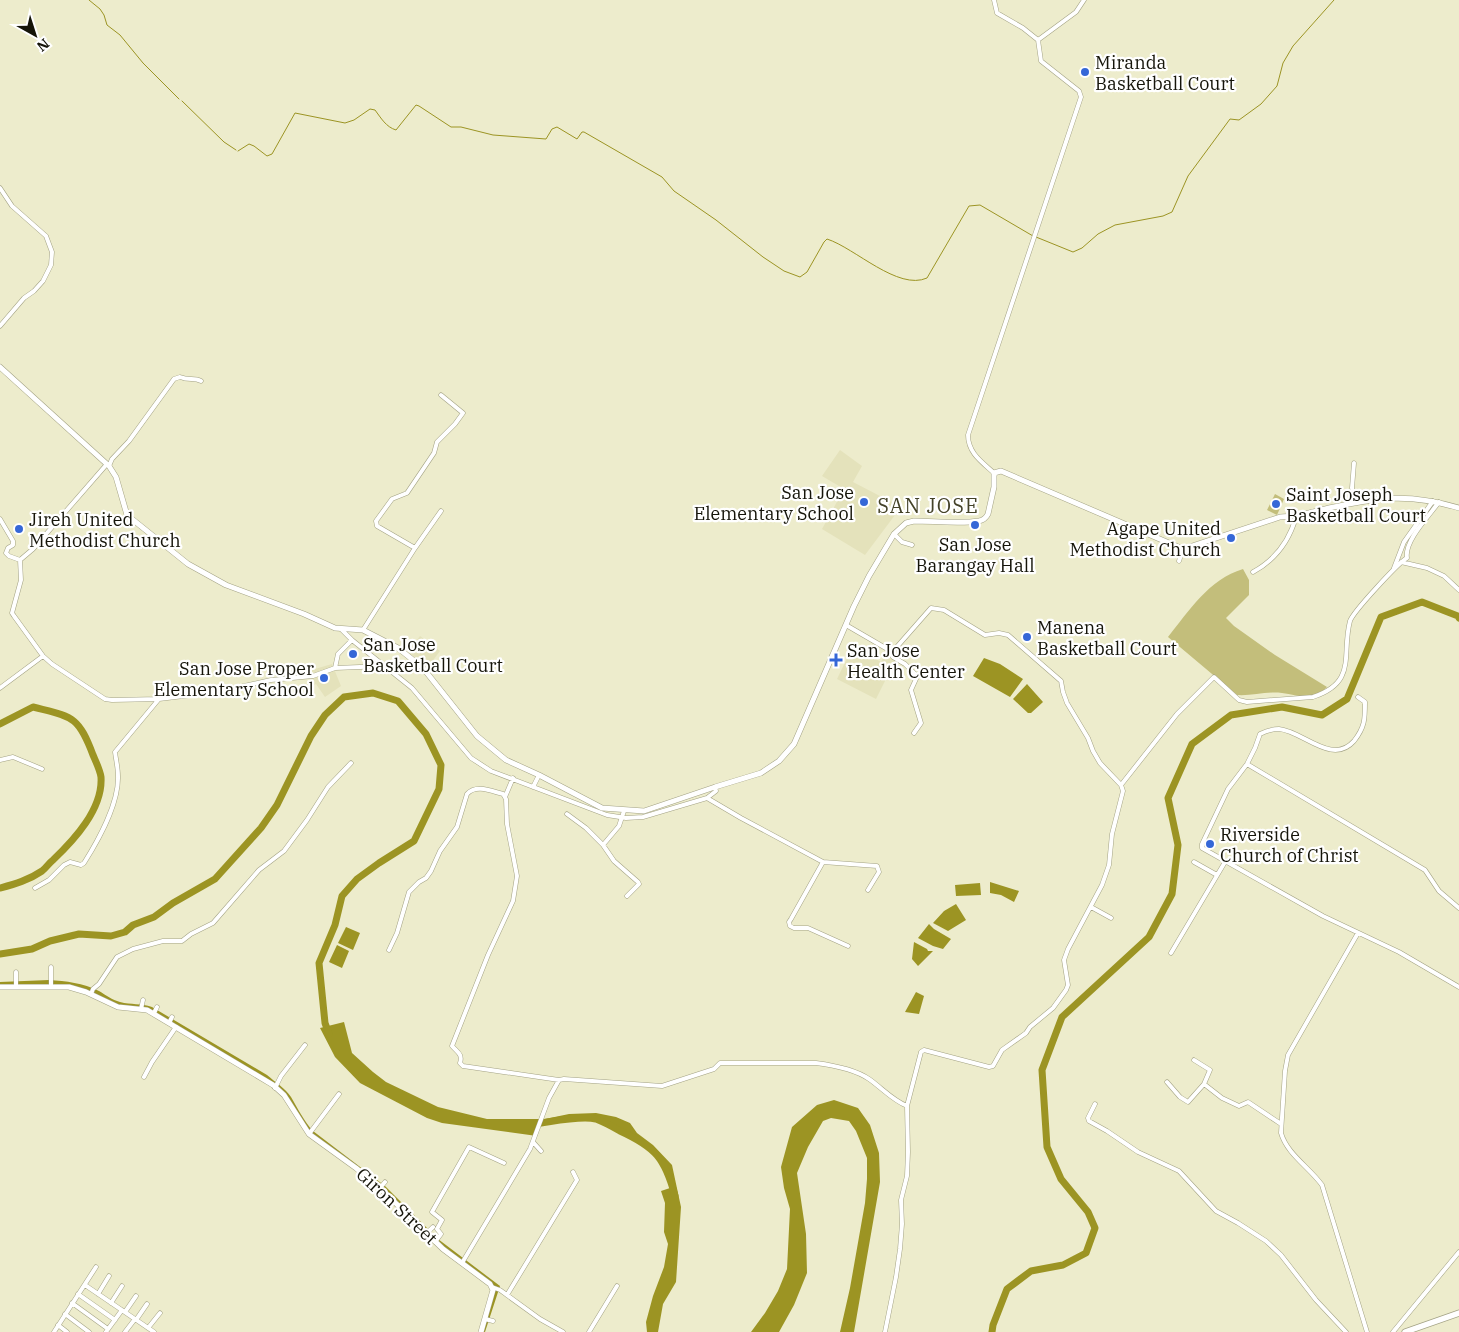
<svg xmlns="http://www.w3.org/2000/svg" width="1459" height="1332" font-family="'IBM Plex Serif',serif">
	<style>
		.built { fill: #e4e2bb }
		.green { fill: #c3be7b }
		.water { fill: #9c9423 }
		.lines { fill: none; stroke-linecap: round; stroke-linejoin: round }
		.stream { stroke: #9c9423; stroke-width: 1 }
		.river { stroke: #9c9423; stroke-width: 7 }
		.minor-casing { stroke: #a3a284; stroke-width: 5 }
		.tertiary-casing { stroke: #a3a284; stroke-width: 6 }
		.secondary-casing { stroke: #a3a284; stroke-width: 7 }
		.minor { stroke: #fff; stroke-width: 4 }
		.tertiary { stroke: #fff; stroke-width: 5 }
		.secondary { stroke: #fff; stroke-width: 5.5 }
		.poi-dot { fill: #3567d7; stroke: #fff; stroke-width: 2 }
		.labels { text-anchor: middle; dominant-baseline: central; stroke-width: 4.5; stroke-linejoin: round; paint-order: stroke }
		.poi-label { font-size: 18px; fill: #151409; stroke: #fff; text-anchor: start }
		.street-label { font-size: 18px; fill: #151409; stroke: #fff }
		.quarter-label { font-size: 20px; letter-spacing: 1px; fill: #444228; stroke: #fff }
	</style>
	<rect width="100%" height="100%" fill="#edeccc"/>
	<!-- built -->
	<path class="built" d="M840 450 862 466 853 482 901 507 865 555 822 529 844 489 822 476Z
		M420 636 440 651 428 667 408 652Z
		M853 646 881 662 885 654 896 659 876 699 837 679Z
		M332 664 341 686 325 697 316 684 314 685 308 671Z"/>
	<!-- green -->
	<path class="green" d="M1275 494 1284 499 1277 515 1267 510Z
		M1243 569 1249 580V595L1226 618 1234 626 1275 655 1327 687C1313 703 1299 695 1282 693 1267 691 1252 696 1237 695L1168 637C1189 611 1209 579 1243 569Z"/>
	<!-- water -->
	<path class="water" d="M984 658 1000 664 1023 679 1010 697 973 676Z
		M1027 684 1043 702 1031 713H1028L1013 699Z
		M990 882 1019 891 1014 902 1001 895 990 893Z
		M980 883 981 895 956 896 955 885Z
		M956 904 966 920 948 931 933 923 944 911Z
		M929 924 934 929 951 939 943 949 933 946 918 938Z
		M346 927 360 933 353 950 338 943Z
		M914 942 927 949 928 951H933L918 966 912 959Z
		M337 945 349 951 342 968 329 962Z
		M49 980C66 981 83 983 99 991 106 995 112 1000 120 1002 131 1005 141 1003 152 1007L267 1075C275 1082 285 1088 291 1097 298 1109 304 1121 313 1131L385 1186 438 1239 500 1286 485 1332H483L495 1291 438 1242 412 1217 311 1134 285 1095 153 1011 118 1006 82 989 0 986V982Z
		M916 992 924 996 919 1014 905 1012Z
		M344 1022 352 1053 373 1072 386 1082 438 1107 487 1119H545L569 1114 596 1113 616 1117 630 1123 637 1133 653 1145 672 1165 681 1207 676 1282 663 1304 658 1332H647L646 1322 653 1296 664 1267 668 1244 664 1232 665 1203 661 1191 673 1187C669 1175 663 1159 654 1150 645 1141 607 1122 596 1119 581 1115 553 1121 538 1124L537 1136 442 1123 427 1118 360 1083 335 1057 320 1028Z
		M834 1100 858 1108 870 1125 879 1153 880 1182 854 1332H840L850 1288 865 1203 867 1179V1158L856 1131 849 1121 831 1118 823 1121 808 1147 797 1173 806 1234 807 1273 794 1305 779 1332H751L765 1313 778 1291 787 1269 790 1209 784 1188 781 1167 792 1127 817 1105Z"/>
	<g class="lines">
		<!-- stream -->
		<path class="stream" d="M89 0 100 9 104 15 107 25 120 35 143 63 179 99
			M182 101 224 142 236 150
			M238 151 249 144 254 146 267 156 272 154 295 113 345 123 354 120 370 109 375 110C381 118 386 127 396 130L416 105 419 106 451 127H461L493 135 546 139 552 129 557 127 577 139 582 132H584L662 177 674 191 716 220 763 257 784 271 800 277 807 272 824 242 827 239C855 248 898 291 927 278L969 206 980 205 1033 236
			M1036 237 1073 252 1082 248 1098 234 1115 225 1163 216 1172 212 1188 176 1230 119 1239 120 1261 104 1277 86 1283 63 1293 46 1334 0"/>
		<!-- river -->
		<path class="river" d="M0 724 33 707C72 717 78 715 93 755 96 762 100 770 101 777 103 809 74 840 53 860 49 863 46 868 42 871 29 880 15 884 0 888
			M0 954 32 949 50 941 79 934 111 936 125 932 133 925 154 917 173 903 215 879 261 828 277 805 311 736 325 715 344 697 373 693 398 701 426 734 441 765 439 789 414 841 379 863 357 879 342 896 335 925 319 963 325 1023 329 1034
			M534 1124C551 1122 580 1115 596 1119 604 1122 613 1127 620 1131 655 1147 665 1158 675 1196
			M992 1332 993 1325 1007 1289 1031 1271 1063 1265 1086 1253 1095 1228 1088 1212 1061 1179 1047 1147 1042 1070 1062 1017 1149 937 1172 894 1178 845 1168 798 1192 744 1231 715 1282 707 1322 715 1347 699 1381 617 1422 602 1458 616 1459 618"/>
		<!-- minor casing -->
		<g class="minor-casing">
			<path id="minor" d="M994 0 997 13 1023 28 1038 40
				M0 188 12 206 46 236 52 252 51 265 43 281 34 291 24 298 0 326
				M1354 463 1352 488 1356 502
				M109 466 112 459 129 441 174 379 180 377C189 381 194 377 201 381
				M994 473C982 462 968 453 968 435L1081 97 1079 91 1041 61 1038 40 1076 12 1084 0
				M0 519 13 541V545L8 548 6 553 9 556 20 560 21 580 12 613 14 616 43 656 52 664 105 699 112 700 159 699 217 692 271 680 313 676 335 668 338 654 352 640 341 629
				M894 534 902 542 912 545
				M415 548 377 526 376 521 392 499 407 493 434 453 437 442 455 424 463 413 441 395
				M20 560 33 549 107 464
				M1179 561 1183 549
				M1401 562 1427 568 1444 576 1459 590
				M1394 568 1404 542 1433 501
				M1253 572C1275 560 1289 542 1296 517
				M846 625 889 650 893 657 905 664 915 674 916 679 911 690 921 723 914 733
				M363 630 415 548 441 511
				M352 640 412 688 471 758 491 771 607 815 626 818 643 817 707 798 716 791 715 787
				M335 668 385 666
				M0 688 43 656
				M1358 697 1365 702C1365 719 1365 727 1354 741 1332 766 1303 731 1279 729 1272 729 1266 731 1260 734L1255 748 1247 764 1228 789 1202 844V848L1323 916 1399 952 1459 987
				M0 760 13 757 42 769
				M1247 764 1425 870 1439 891 1459 908
				M1121 785 1177 714 1214 677 1239 700 1247 702 1313 697C1358 682 1341 655 1350 621 1353 612 1398 563 1407 558 1404 541 1429 516 1439 502
				M533 787 539 775
				M505 797 513 778
				M707 798 741 818 823 862 877 866 879 872 868 890
				M567 814 586 828 603 845 614 861 638 882 639 884 627 896
				M603 845 619 826 624 811
				M823 862 791 919 789 922 790 926 794 928H808L848 946
				M1194 862 1217 875
				M35 888 49 880 64 865 70 862 81 865 84 863C98 841 119 803 118 776 118 768 116 760 115 752L159 699
				M1091 907 1111 918
				M1358 933 1288 1055 1285 1071 1281 1133C1287 1154 1309 1167 1322 1185L1367 1332
				M389 950 397 933 409 892 419 882 426 878 431 871 440 851 457 827 467 794C476 784 491 791 503 794L506 799 507 824 517 876 513 901 488 955 452 1046C457 1052 463 1054 460 1063L463 1066 559 1080
				M1171 953 1225 862
				M16 972V987
				M51 987V967
				M91 994 93 989 99 984 117 957 133 949 163 941H182L191 934 213 923 259 870 284 851 307 820 328 787 351 763
				M141 1009 143 1000
				M154 1013 157 1007
				M169 1023 172 1017
				M1194 1060 1210 1070 1204 1084 1222 1098 1239 1106 1248 1102 1281 1124
				M144 1077 152 1062 176 1027
				M1167 1082 1180 1097 1188 1102 1204 1084
				M275 1088 281 1076 305 1045
				M1095 1104 1088 1118 1089 1121 1107 1131 1138 1152 1179 1171 1216 1211 1238 1223 1266 1241 1281 1255 1316 1300 1346 1332
				M309 1134 339 1094
				M533 1142 541 1151
				M380 1188 385 1182
				M427 1233 433 1227
				M435 1242 441 1234 437 1229 442 1220 432 1212 469 1147 504 1163
				M462 1263 530 1149 549 1098 559 1080 564 1079 662 1086 714 1069 720 1063H816C831 1065 856 1070 869 1079 882 1088 892 1100 907 1106
				M85 1285 154 1332
				M492 1287 500 1290 540 1319 563 1332
				M78 1294 115 1320
				M98 1294 109 1276
				M507 1295 577 1180 573 1172
				M72 1303 108 1329
				M111 1303 122 1286
				M125 1312 136 1296
				M65 1314 89 1332
				M485 1319 493 1321
				M136 1320 147 1304
				M58 1325 67 1332
				M148 1328 160 1313
				M54 1332 96 1267
				M106 1332 122 1310
				M125 1332 135 1319
				M589 1332 617 1286
				M885 1332 896 1277 900 1249 902 1224 901 1200 907 1176 908 1152 907 1106 921 1052 924 1050 989 1067 993 1066 1002 1050 1026 1033 1030 1027 1053 1008 1066 990 1068 985 1064 960 1068 949 1102 885 1109 865 1112 834 1123 791 1121 785 1100 763 1093 751 1088 738 1067 703 1063 692 1061 681 1008 635 999 633 985 635 944 610 931 608 895 649 889 650
				M1393 1332 1459 1252"/>
		</g>
		<!-- tertiary casing -->
		<g class="tertiary-casing">
			<path id="tertiary" d="M0 367 109 466 116 477 127 515 188 564 226 585 304 614 335 628 363 630 398 648 423 668 477 736 506 760 539 775 602 808 644 811 715 787 761 773 779 761 794 744 854 606 869 576 894 534 906 523 914 521C933 521 961 524 979 521 984 520 986 518 988 514L994 487V473L1001 471 1183 549 1280 517C1300 517 1311 512 1329 508 1379 497 1409 493 1459 508
				M0 987H69L86 992 118 1007 147 1010 273 1085 284 1095 309 1134 356 1168 380 1188 443 1249 490 1284 493 1290 481 1332"/>
		</g>
		<!-- secondary casing -->
		<g class="secondary-casing">
			<path id="secondary" d="M1405 1332 1459 1313"/>
		</g>
		<!-- minor -->
		<use href="#minor" class="minor"/>
		<!-- tertiary -->
		<use href="#tertiary" class="tertiary"/>
		<!-- secondary -->
		<use href="#secondary" class="secondary"/>
	</g>
	<!-- markers -->
	<g class="poi-dot">
		<circle cx="1085" cy="72" r="5"/>
		<circle cx="864" cy="502" r="5"/>
		<circle cx="1276" cy="504" r="5"/>
		<circle cx="975" cy="525" r="5"/>
		<circle cx="19" cy="529" r="5"/>
		<circle cx="1231" cy="538" r="5"/>
		<circle cx="1027" cy="637" r="5"/>
		<circle cx="353" cy="654" r="5"/>
		<path d="M833.5 652.5h5v5h5v5h-5v5h-5v-5h-5v-5h5z"/>
		<circle cx="324" cy="678" r="5"/>
		<circle cx="1210" cy="844" r="5"/>
	</g>
	<g class="labels">
		<!-- poi labels -->
		<g class="poi-label">
			<text x="1095" y="62">Miranda<tspan x="1095" dy="21">Basketball Court</tspan></text>
			<text x="854" y="492" text-anchor="end">San Jose<tspan x="854" dy="21">Elementary School</tspan></text>
			<text x="1286" y="494">Saint Joseph<tspan x="1286" dy="21">Basketball Court</tspan></text>
			<text x="29" y="519">Jireh United<tspan x="29" dy="21">Methodist Church</tspan></text>
			<text x="1221" y="528" text-anchor="end">Agape United<tspan x="1221" dy="21">Methodist Church</tspan></text>
			<text x="975" y="544" text-anchor="middle">San Jose<tspan x="975" dy="21">Barangay Hall</tspan></text>
			<text x="1037" y="627">Manena<tspan x="1037" dy="21">Basketball Court</tspan></text>
			<text x="363" y="644">San Jose<tspan x="363" dy="21">Basketball Court</tspan></text>
			<text x="847" y="650">San Jose<tspan x="847" dy="21">Health Center</tspan></text>
			<text x="314" y="668" text-anchor="end">San Jose Proper<tspan x="314" dy="21">Elementary School</tspan></text>
			<text x="1220" y="834">Riverside<tspan x="1220" dy="21">Church of Christ</tspan></text>
		</g>
		<!-- street labels -->
		<g class="street-label">
			<text transform="translate(397 1206) rotate(43)">Giron Street</text>
		</g>
		<!-- quarter labels -->
		<g class="quarter-label">
			<text x="928" y="505">SAN JOSE</text>
		</g>
	</g>
	<!-- north arrow -->
	<g transform="translate(35 35) rotate(141)" stroke="#ffffff" stroke-width="4" paint-order="stroke">
	<path d="M0-4L9 19L0 12L-9 19Z" fill="#151409"/>
	<text y="-8" font-size="14" font-weight="bold" text-anchor="middle" fill="#151409">N</text>
	</g>
</svg>
